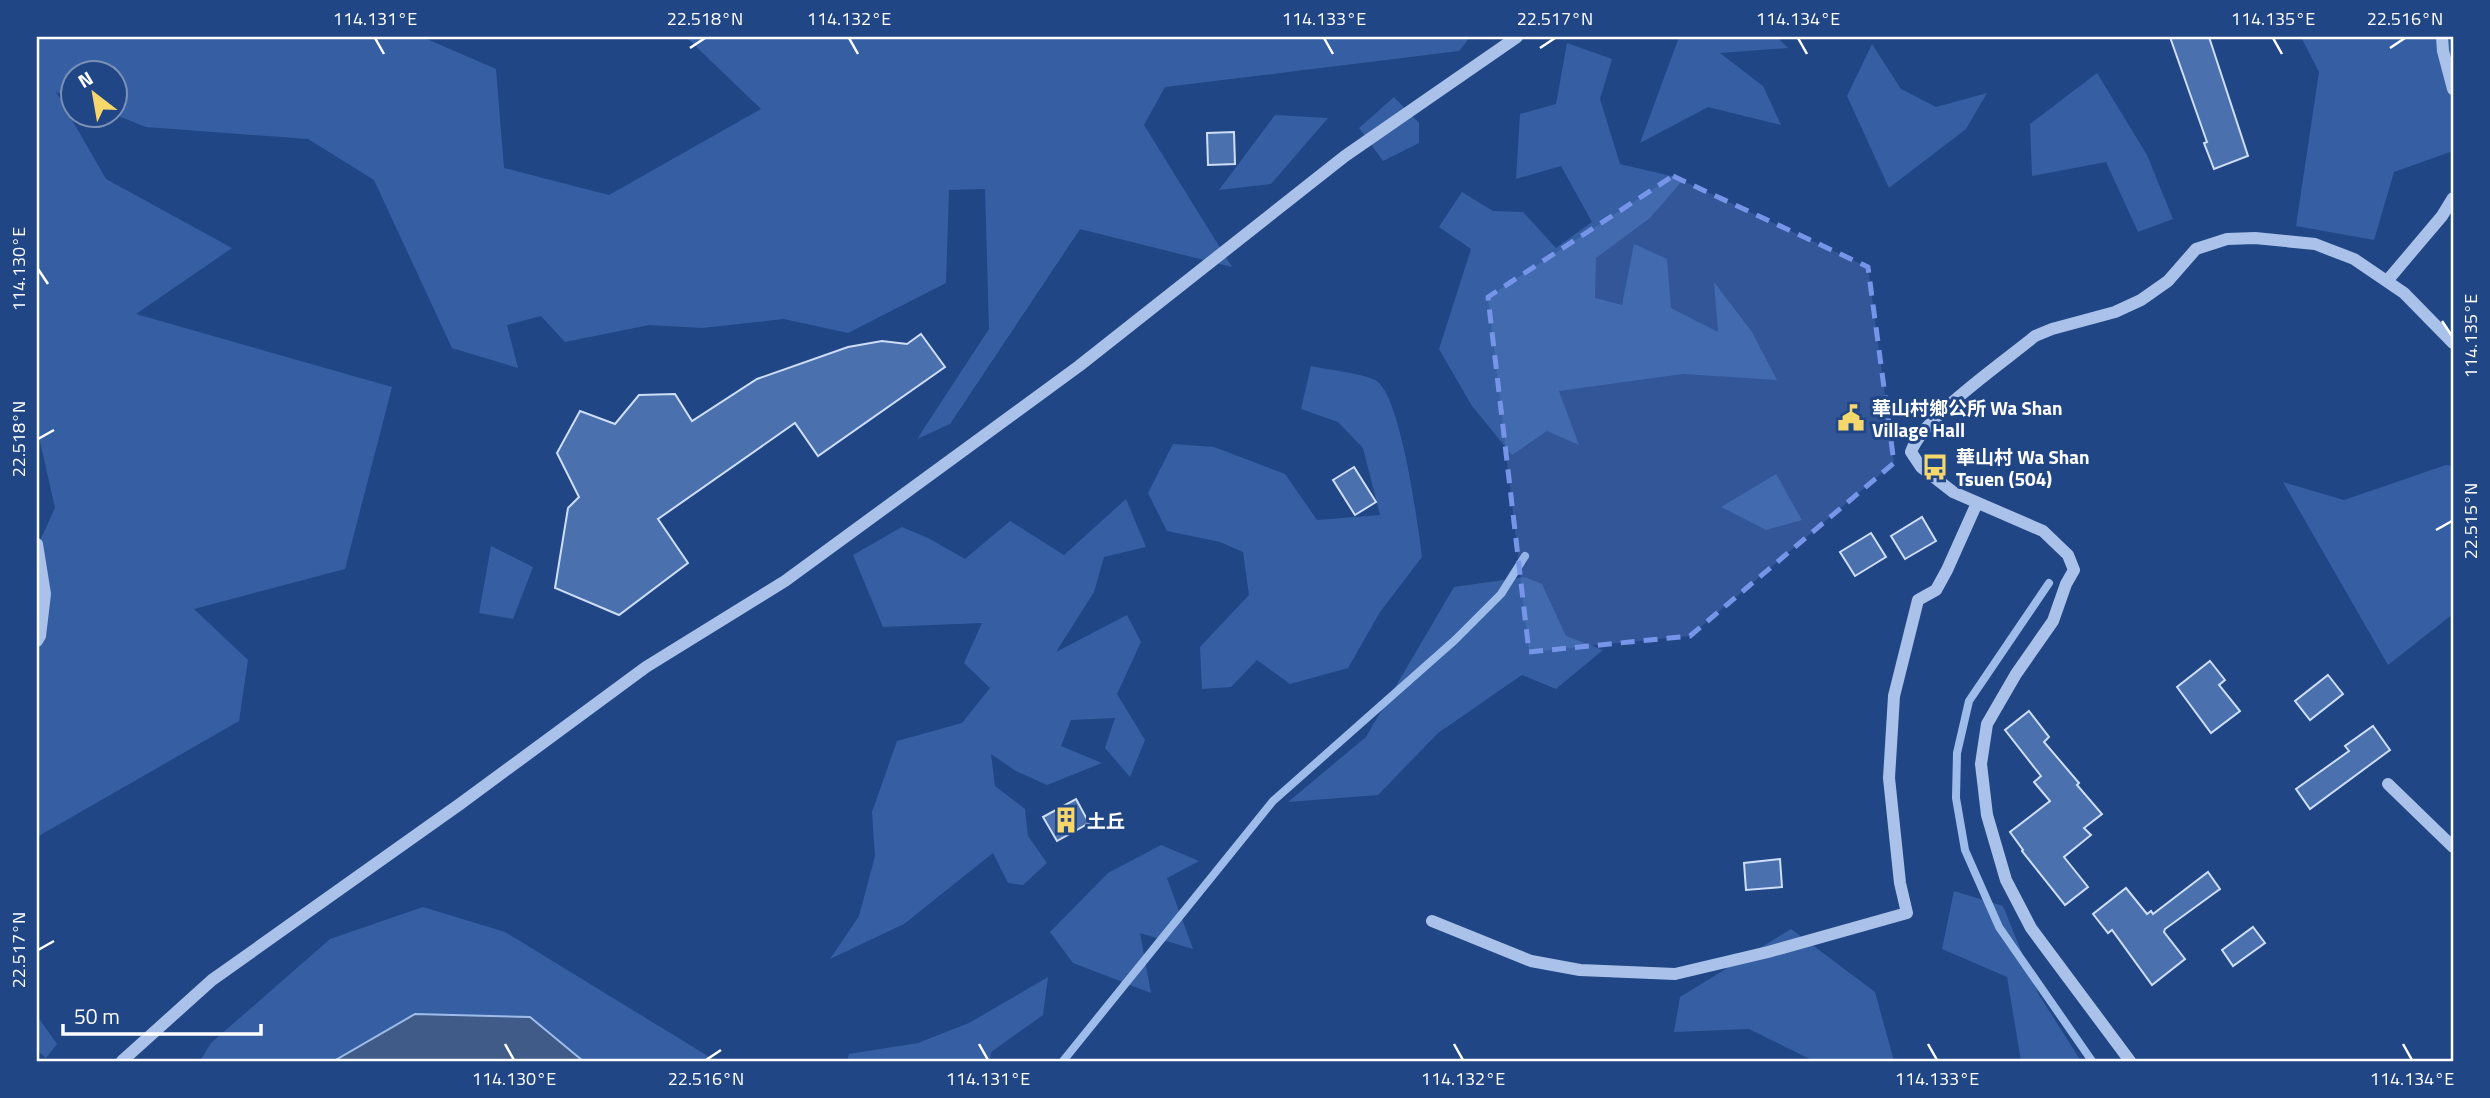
<svg xmlns="http://www.w3.org/2000/svg" width="2490" height="1098" font-family="'Titillium Web','Noto Sans SC',sans-serif">
	<style>
		.green { fill: #355fa2 }
		.water { fill: #405b88; stroke: #9ebcea; stroke-width: 2 }
		.lines { fill: none; stroke-linecap: round; stroke-linejoin: round }
		.stream { stroke: #9ebcea; stroke-width: 8 }
		.building { fill: #4a70ad; stroke: #cedef7; stroke-width: 2 }
		.minor { stroke: #aac2e9; stroke-width: 12 }
		.marked { fill: #7795e8; fill-opacity: 0.2; stroke: #7795e8; stroke-width: 5; stroke-dasharray: 14 9; stroke-linejoin: round }
		.ticks { fill: none; stroke: #fff; stroke-width: 2.5 }
		.labels { text-anchor: middle; dominant-baseline: central; stroke-width: 6; stroke-linejoin: round; paint-order: stroke }
		.poi-label { font-size: 19px; font-weight: bold; fill: #fff; stroke: #214685; text-anchor: start }
		.neatline { fill: none; stroke: #fff; stroke-width: 2.5 }
		.ticks-label { font-size: 18px; text-anchor: middle; fill: #fff }
	</style>
	<rect width="100%" height="100%" fill="#214685"/>
	<!-- green -->
	<path class="green" d="M37 37H422L496 69 504 168 609 195 761 109 686 37H1470L1459 51 1165 87 1144 125 1232 267 1080 229 950 424 917 439 989 329 985 189 949 190 946 283 848 333 784 319 702 328 649 325 565 342 541 316 507 325 518 368 452 348 374 180 308 139 146 127 116 115V74H74L73 98 56 92 106 179 232 248 136 314 392 387 345 569 194 609 248 660 239 721 37 837V547L55 508 37 428Z
		M1679 37H1777L1788 48 1720 53 1763 86 1781 125 1708 107 1640 143Z
		M2301 37H2453V151L2394 172 2374 240 2296 226 2319 72Z
		M1567 43 1612 59 1600 99 1620 164 1684 179 1650 218 1596 258 1595 298 1622 305 1634 244 1667 259 1671 308 1718 332 1714 282 1752 332 1777 380 1683 374 1559 391 1579 445 1547 431 1512 455 1472 406 1439 349 1471 249 1439 227 1462 192 1493 211 1523 212 1556 248 1592 222 1561 166 1516 179 1520 114 1556 104Z
		M1872 44 1901 89 1936 107 1987 93 1966 129 1889 188 1847 96Z
		M2097 73 2147 155 2173 219 2138 232 2106 162 2032 176 2030 124Z
		M1394 97 1419 123V143L1383 161 1359 128Z
		M1275 115 1328 118 1271 184 1219 190Z
		M1311 366C1328 370 1361 373 1375 380 1401 393 1418 526 1422 557L1380 612 1348 668 1290 684 1257 660 1231 687 1202 689 1200 647 1249 595 1243 552 1220 542 1167 531 1148 493 1173 444 1214 447 1285 474 1317 520 1380 515 1363 448 1338 422 1301 409Z
		M2446 465 2453 466V614L2388 665 2283 482 2344 500Z
		M1776 474 1802 520 1766 530 1721 507Z
		M1126 499 1146 547 1104 557 1094 592 1056 652 1127 615 1141 642 1117 694 1145 740 1130 777 1105 748 1115 718 1071 720 1061 746 1102 763 1047 785 1016 771 991 754 995 786 1025 809 1028 836 1047 863 1023 885 1008 883 993 853 904 924 830 959 859 916 875 856 872 812 897 741 962 723 990 688 964 663 982 623 883 627 853 555 902 527 928 538 965 559 1010 521 1064 555Z
		M491 546 533 567 513 619 479 613Z
		M1525 577 1542 584 1566 636 1603 650 1556 689 1522 675 1438 733 1378 795 1288 802 1366 737 1454 587Z
		M1161 845 1199 861 1167 878 1193 949 1140 933 1151 993 1073 963 1050 932 1108 873Z
		M1954 891 2003 906 2039 995 2081 1061H2021L2007 977 1942 949Z
		M423 907 505 932 716 1061H200L211 1043 330 939Z
		M1791 929 1875 992 1894 1061H1814L1749 1029 1674 1032 1680 997Z
		M1048 977 1043 1015 991 1052 990 1061H847L849 1054 918 1043 969 1023Z
		M37 1016 57 1044 46 1058 37 1050Z"/>
	<!-- water -->
	<path class="water" d="M415 1014 530 1017 583 1061H334Z"/>
	<g class="lines">
		<!-- stream -->
		<path class="stream" d="M2049 583 1969 701 1957 753 1956 798 1965 850 1999 927 2092 1061
			M1063 1061 1273 801 1455 640 1501 594 1525 556"/>
	</g>
	<!-- building -->
	<path class="building" d="M2170 37H2209L2248 156 2214 169 2204 143 2207 142Z
		M1234 132 1235 164 1208 165 1207 133Z
		M921 334 945 367 818 456 795 423 658 519 688 563 619 615 555 588 568 508 579 497 557 453 580 411 615 424 639 395 675 394 692 421 757 379 848 347 882 341 907 344Z
		M1354 467 1376 502 1355 515 1333 480Z
		M1922 517 1936 541 1905 559 1891 536Z
		M1871 533 1886 557 1855 576 1840 552Z
		M2210 661 2225 680 2219 685 2240 711 2211 733 2177 687Z
		M2328 675 2343 694 2310 720 2295 701Z
		M2029 711 2049 737 2044 742 2079 783 2077 785 2102 814 2084 828 2091 835 2064 857 2088 887 2065 905 2022 851 2023 850 2010 832 2050 801 2034 782 2041 776 2005 730Z
		M2373 726 2390 750 2310 809 2296 789 2349 751 2345 746Z
		M1076 799 1089 823 1057 841 1043 817Z
		M1780 859 1782 887 1746 890 1744 863Z
		M2208 872 2220 889 2165 929 2164 932 2185 959 2152 985 2112 930 2108 933 2093 914 2126 888 2147 914 2151 911 2153 914Z
		M2253 927 2265 943 2233 966 2222 950Z"/>
	<g class="lines">
		<!-- minor -->
		<path class="minor" d="M2442 37 2443 51 2453 89
			M2387 281 2442 216 2453 198
			M37 544 45 594 40 636 37 641
			M2388 784 2453 847
			M1432 921 1531 961 1580 970 1675 974 1768 952 1907 913 1900 883 1889 778 1894 696 1918 600 1936 590 1947 570 1977 503
			M122 1061 212 980 460 804 646 667 785 581 1079 366 1345 156 1517 37
			M2130 1061 2031 928 2006 880 1987 815 1981 764 1987 724 2016 674 2053 621 2066 584 2074 570 2068 555 2043 531 1953 492 1921 467 1911 452C1923 417 2004 362 2035 336L2052 329 2115 312 2141 300 2168 281 2196 249 2227 239 2255 238 2315 244 2354 259 2404 293 2453 343"/>
	</g>
	<!-- marked area -->
	<path class="marked" d="M1673 176 1868 267 1894 463 1690 636 1529 652 1488 297Z"/>
	<!-- ticks -->
	<path class="ticks" d="M375 38 384 54M849 38 858 54M1324 38 1333 54M1798 38 1807 54M2273 38 2282 54M690 48 705 38M1540 48 1555 38M2390 48 2405 38M38 269 48 284M2442 321 2452 336M38 439 54 430M2436 530 2452 521M38 950 54 941M505 1044 514 1060M979 1044 988 1060M1454 1044 1463 1060M1928 1044 1937 1060M2403 1044 2412 1060M706 1060 721 1050"/>
	<!-- icons -->
	<defs>
		<g id="civic-bare" transform="scale(2.1)"><path d="M-.6-6.5H3V-4.5H.6V-3L4-1V1h2V6H-6V1h2V-1L-.6-3ZM-1.2 2.5V6h2.4V2.5Z" fill="#f5d76c" stroke="#214685" stroke-width="2.5" paint-order="stroke"/></g>
		<g id="bus-bare" transform="scale(2.1)"><path d="M-5-6H5V4H4V6H2V4H-2V6H-4V4H-5ZM-3.5-4V0h7V-4ZM-3.5 1.2v1.5H-2V1.2ZM2 1.2v1.5H3.5V1.2Z" fill="#f5d76c" stroke="#214685" stroke-width="2.5" paint-order="stroke"/></g>
		<g id="building-bare" transform="scale(2.1)"><path d="M-4-6H4V6H1V3H-1V6H-4ZM-2.5-4.3h1.7v1.8h-1.7ZM.8-4.3h1.7v1.8H.8ZM-2.5-1h1.7V.8h-1.7ZM.8-1h1.7V.8H.8Z" fill="#f5d76c" stroke="#214685" stroke-width="2.5" paint-order="stroke"/></g>
	</defs>
	<g fill-rule="evenodd">
		<use href="#civic-bare" x="1851" y="418"/>
		<use href="#bus-bare" x="1935" y="467"/>
		<use href="#building-bare" x="1066" y="820"/>
	</g>
	<g class="labels">
		<!-- poi labels -->
		<g class="poi-label">
			<text x="1872" y="407">華山村鄉公所 Wa Shan<tspan x="1872" dy="22">Village Hall</tspan></text>
			<text x="1956" y="456">華山村 Wa Shan<tspan x="1956" dy="22">Tsuen (504)</tspan></text>
			<text x="1087" y="820">土丘</text>
		</g>
	</g>
	<!-- border -->
	<rect width="2490" height="1098" fill="none" stroke="#214685" stroke-width="77"/>
	<!-- north arrow -->
	<g transform="translate(94 94) rotate(329)"><circle r="33" fill="#214685" stroke="#7a90b6" stroke-width="2"/>
	<path d="M0-5L12 26L0 18L-12 26Z" fill="#f5d76c"/>
	<text y="-10" font-size="19" font-weight="bold" text-anchor="middle" fill="#ffffff">N</text>
	</g>
	<!-- scale -->
	<path d="M63 1024v10h198v-10" fill="none" stroke="#ffffff" stroke-width="3.5"/>
	<text x="74" y="1024" font-size="21" fill="#ffffff" stroke="#214685" stroke-width="5" paint-order="stroke">50 m</text>
	<rect x="38" y="38" width="2414" height="1022" class="neatline"/>
	<g class="ticks-label">
		<text x="375" y="25">114.131°E</text>
		<text x="705" y="25">22.518°N</text>
		<text x="849" y="25">114.132°E</text>
		<text x="1324" y="25">114.133°E</text>
		<text x="1555" y="25">22.517°N</text>
		<text x="1798" y="25">114.134°E</text>
		<text x="2273" y="25">114.135°E</text>
		<text x="2405" y="25">22.516°N</text>
		<text transform="translate(19 269) rotate(-90)" y="6">114.130°E</text>
		<text transform="translate(2471 336) rotate(-90)" y="6">114.135°E</text>
		<text transform="translate(19 439) rotate(-90)" y="6">22.518°N</text>
		<text transform="translate(2471 521) rotate(-90)" y="6">22.515°N</text>
		<text transform="translate(19 950) rotate(-90)" y="6">22.517°N</text>
		<text x="514" y="1085">114.130°E</text>
		<text x="706" y="1085">22.516°N</text>
		<text x="988" y="1085">114.131°E</text>
		<text x="1463" y="1085">114.132°E</text>
		<text x="1937" y="1085">114.133°E</text>
		<text x="2412" y="1085">114.134°E</text>
	</g>
</svg>
